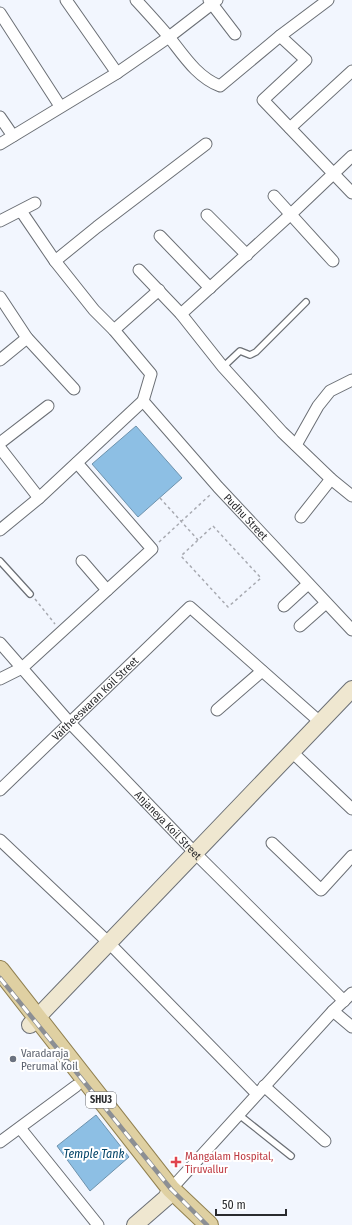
<svg xmlns="http://www.w3.org/2000/svg" width="352" height="1225" font-family="'Fira Sans Condensed',sans-serif">
	<style>
		.water { fill: #8dbfe4; stroke: #6f93ad }
		.lines { fill: none; stroke-linecap: round; stroke-linejoin: round }
		.lane-casing { stroke: #6b6f75; stroke-width: 8 }
		.street-casing { stroke: #6b6f75; stroke-width: 13 }
		.secondary-casing { stroke: #6b6f75; stroke-width: 18 }
		.primary-casing { stroke: #918151; stroke-width: 20 }
		.path { stroke: #a8aab1; stroke-width: 1.5; stroke-dasharray: 3 3; stroke-linecap: butt }
		.lane { stroke: #fff; stroke-width: 5.5 }
		.street { stroke: #fff; stroke-width: 11 }
		.secondary { stroke: #efe7d0; stroke-width: 16 }
		.primary { stroke: #dfd0a2; stroke-width: 18 }
		.rail-casing { stroke: #8c8f94; stroke-width: 4.5 }
		.rail { stroke: #fff; stroke-width: 3; stroke-dasharray: 9; stroke-linecap: butt }
		.worship-dot { fill: #6b7280; stroke: #fff; stroke-width: 1.5 }
		.health-dot { fill: #e0444e; stroke: #fff; stroke-width: 1.5 }
		.labels { text-anchor: middle; dominant-baseline: central; stroke-width: 4; stroke-linejoin: round; paint-order: stroke }
		.shield { fill: #fff; stroke: #6a6b6d; stroke-width: 1 }
		.shield-label { font-size: 10px; font-weight: bold; fill: #2a2b2e }
		.street-label { font-size: 11px; fill: #2a2b2e; stroke: #fff }
		.worship-label { font-size: 11px; fill: #5b616d; stroke: #fff; text-anchor: start }
		.health-label { font-size: 11px; fill: #be3a42; stroke: #fff; text-anchor: start }
		.water-label { font-size: 12px; font-style: italic; fill: #034468; stroke: #fff }
	</style>
	<rect width="100%" height="100%" fill="#f2f6fe"/>
	<!-- water -->
	<path class="water" d="M136 426 182 478 138 517 92 464Z
		M96 1115 129 1157 90 1191 57 1146Z"/>
	<g class="lines">
		<!-- lane casing -->
		<g class="lane-casing">
			<path id="lane" d="M223 367 240 351 250 355 256 352 306 302
				M0 561 30 594
				M238 1114 291 1156"/>
		</g>
		<!-- street casing -->
		<g class="street-casing">
			<g id="street">
				<path d="M66 0 117 73"/>
				<path d="M136 0C147 12 159 25 169 37 184 56 197 77 220 86L280 36 328 0"/>
				<path d="M209 0 235 34"/>
				<path d="M0 13 60 106"/>
				<path d="M280 36 306 60 263 100 352 193"/>
				<path d="M0 117 13 136"/>
				<path d="M290 128 352 71"/>
				<path d="M0 144 117 73 169 37 217 0"/>
				<path d="M274 196 333 261"/>
				<path d="M207 215 247 255"/>
				<path d="M0 221 35 203"/>
				<path d="M160 236 210 288"/>
				<path d="M55 261 97 227 206 144"/>
				<path d="M139 270 181 314 223 367 282 432 331 479 352 496"/>
				<path d="M0 297 27 338 74 389"/>
				<path d="M181 314 290 215 352 156"/>
				<path d="M114 330 159 290"/>
				<path d="M0 360 27 338"/>
				<path id="s1" d="M143 401 218 487 352 630"/>
				<path d="M0 443 48 406"/>
				<path d="M296 445 318 406 330 391 352 380"/>
				<path d="M0 448 39 498"/>
				<path d="M301 517 331 479"/>
				<path d="M0 530 39 498 143 401 151 374 114 330 94 310 55 261 23 214 20 212"/>
				<path d="M82 561 107 590"/>
				<path d="M284 606 308 584"/>
				<path d="M300 626 326 603"/>
				<path id="s2" d="M0 643 70 723 195 853 344 1001"/>
				<path d="M0 679 22 668 152 549 77 463"/>
				<path d="M217 710 262 671"/>
				<path d="M292 752 352 809"/>
				<path id="s3" d="M0 790 190 607 320 722"/>
				<path d="M0 840 109 943 257 1094"/>
				<path d="M272 843 321 890 352 856"/>
				<path d="M333 1011 352 1027"/>
				<path d="M264 1086 325 1141"/>
				<path d="M20 1128 98 1225"/>
				<path d="M0 1142 76 1086"/>
				<path d="M171 1189 333 1011 352 993"/>
			</g>
		</g>
		<!-- secondary casing -->
		<g class="secondary-casing">
			<path id="secondary" d="M30 1025 352 689
				M135 1225 166 1198 171 1189"/>
		</g>
		<!-- primary casing -->
		<g class="primary-casing">
			<path id="primary" d="M0 970 171 1189 209 1225"/>
		</g>
		<!-- path -->
		<path class="path" d="M160 498 198 540
			M213 526 261 578 228 607 181 556Z
			M159 542 211 494
			M35 599 55 624"/>
		<!-- lane -->
		<use href="#lane" class="lane"/>
		<!-- street -->
		<use href="#street" class="street"/>
		<!-- secondary -->
		<use href="#secondary" class="secondary"/>
		<!-- primary -->
		<use href="#primary" class="primary"/>
		<!-- rail casing -->
		<g class="rail-casing">
			<path id="rail" d="M0 978 171 1189 207 1225"/>
		</g>
		<!-- rail -->
		<use href="#rail" class="rail"/>
	</g>
	<!-- markers -->
	<circle class="worship-dot" cx="13" cy="1059" r="4"/>
	<path class="health-dot" d="M174 1156h4v4h4v4h-4v4h-4v-4h-4v-4h4z"/>
	<g class="labels">
		<!-- shield labels -->
		<rect class="shield" x="86" y="1092" width="30" height="16" rx="3"/>
		<g class="shield-label">
			<text x="101" y="1100">SHU3</text>
		</g>
		<!-- street labels -->
		<g class="street-label">
			<text stroke="none"><textPath href="#s1" startOffset="155">Pudhu Street</textPath></text>
			<text stroke="none"><textPath href="#s3" startOffset="132">Vaitheeswaran Koil Street</textPath></text>
			<text stroke="none"><textPath href="#s2" startOffset="248">Anjaneya Koil Street</textPath></text>
		</g>
		<!-- worship labels -->
		<g class="worship-label">
			<text x="21" y="1053">Varadaraja<tspan x="21" dy="13">Perumal Koil</tspan></text>
		</g>
		<!-- health labels -->
		<g class="health-label">
			<text x="185" y="1156">Mangalam Hospital,<tspan x="185" dy="13">Tiruvallur</tspan></text>
		</g>
		<!-- water labels -->
		<g class="water-label">
			<text x="94" y="1154">Temple Tank</text>
		</g>
	</g>
	<!-- scale -->
	<path d="M216 1209v6h70v-6" fill="none" stroke="#2a2b2e" stroke-width="2"/>
	<text x="222" y="1209" font-size="12" fill="#2a2b2e" stroke="#ffffff" stroke-width="3" paint-order="stroke">50 m</text>
</svg>
